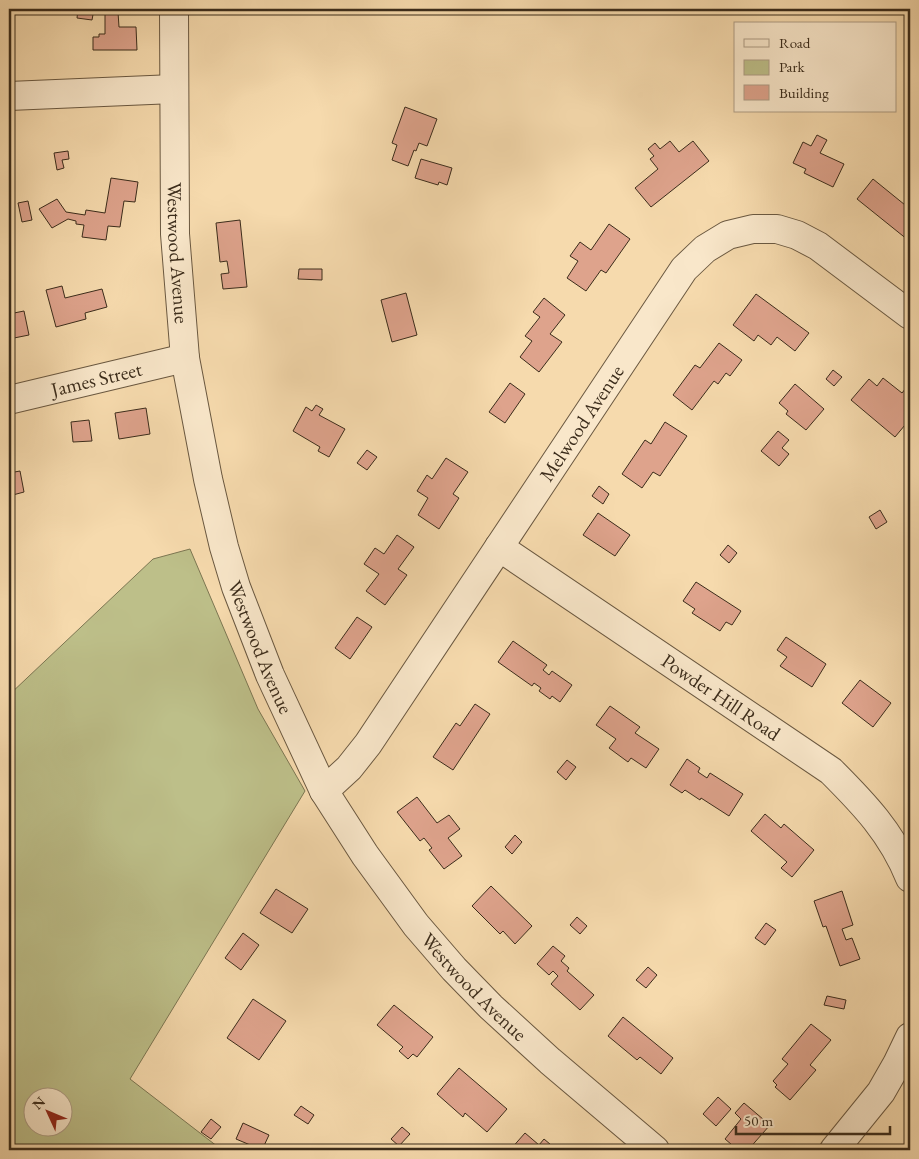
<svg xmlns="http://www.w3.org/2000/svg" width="919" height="1159" font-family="'EB Garamond',serif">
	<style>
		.green { fill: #bdbf89; stroke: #7c7652; fill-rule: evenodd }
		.building { fill: #dea38c; stroke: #3b2c1b }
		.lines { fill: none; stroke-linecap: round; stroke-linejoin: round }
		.minor-casing { stroke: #6a5840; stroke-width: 30 }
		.minor { stroke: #f9e7ca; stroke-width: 28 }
		.labels { text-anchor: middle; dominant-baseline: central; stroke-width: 4.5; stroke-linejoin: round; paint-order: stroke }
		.street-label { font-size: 20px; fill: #3b2c1b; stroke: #f9e7ca }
	</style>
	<rect width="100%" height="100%" fill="#f6daad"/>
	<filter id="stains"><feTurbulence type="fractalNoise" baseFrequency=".004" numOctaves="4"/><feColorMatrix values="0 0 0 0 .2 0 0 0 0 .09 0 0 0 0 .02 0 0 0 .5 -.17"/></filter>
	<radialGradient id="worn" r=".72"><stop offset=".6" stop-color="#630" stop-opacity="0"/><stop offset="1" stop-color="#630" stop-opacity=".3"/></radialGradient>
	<!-- green -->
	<path class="green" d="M190 549 258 709 305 791 130 1079 222 1150H9V695L153 559ZM32 1096H62V1126H32Z"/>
	<!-- building -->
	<path class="building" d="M78 9H94L92 20 77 18Z
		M105 12H118L119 27H136L137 50H93V37H99V34H105Z
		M405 107 437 119 427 146 419 143 416 151 414 150 408 166 392 160 397 145 392 143Z
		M817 135 827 140 820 153 844 164 833 187 804 173 806 169 793 163 803 142 811 146Z
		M670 141 679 152 693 141 709 161 651 207 635 188 658 169 650 159 654 156 648 149 655 143 660 149Z
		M68 151 69 159 62 160 64 168 57 170 54 153Z
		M421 159 452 168 447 185 439 182 438 185 415 178Z
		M111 178 138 182 135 202 124 201 120 227 108 226 106 240 82 237 84 225 76 224V221L68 219 52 228 39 209 57 199 66 212 85 215 86 210 105 213Z
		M873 179 910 209V237L908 240 857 199Z
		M28 201 32 220 22 222 18 203Z
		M240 220 247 287 223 289 221 274 229 273 227 261 220 262 216 223Z
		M609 224 630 239 606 273 601 270 586 291 567 278 578 261 570 256 580 242 591 250Z
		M299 269H322V280L298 279Z
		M62 286 65 298 102 289 107 307 85 313 86 319 56 327 46 290Z
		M406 293 417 335 392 342 381 300Z
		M756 294 809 333 795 351 777 337 771 345 758 335 754 341 733 325Z
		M544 298 565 315 550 334 562 342 539 372 520 357 532 341 525 336 540 317 533 312Z
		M24 311 29 335 9 339V314Z
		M719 343 742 360 730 376 726 373 718 384 714 381 692 410 673 395 695 365 700 368Z
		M833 370 842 377 834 386 826 379Z
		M883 378 902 393 906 388 910 392V419L895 437 851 400 869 379 877 386Z
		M510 383 525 394 505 423 489 412Z
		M795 384 824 409 806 430 786 414 788 411 779 403Z
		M316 405 323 409 319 415 345 429 329 457 318 451 320 447 293 431 306 407 312 411Z
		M146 408 150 434 119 439 115 413Z
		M89 420 92 441 73 442 71 422Z
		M665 422 687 436 660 476 653 472 642 488 622 474 645 440 651 444Z
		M778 431 789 440 782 448 789 454 779 466 761 451Z
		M367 450 377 457 367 470 357 463Z
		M446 458 468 472 453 494 459 498 439 529 418 515 428 498 417 491 427 475 432 479Z
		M20 471 24 492 9 496V473Z
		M599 486 609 494 603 504 592 496Z
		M880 510 887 522 876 529 869 517Z
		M598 513 630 535 615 556 583 535Z
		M397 535 414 547 398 569 407 575 385 605 366 591 379 574 364 564 375 548 384 554Z
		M728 545 737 553 729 563 720 555Z
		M696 582 741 611 732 625 726 622 720 631 692 613 695 609 683 601Z
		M357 617 372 627 350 659 335 648Z
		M786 637 826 664 812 687 780 666 787 657 777 650Z
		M513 641 547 665 543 670 549 675 552 671 572 685 560 702 552 696 550 699 539 691 541 688 534 683 532 686 498 662Z
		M860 680 891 703 873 727 842 703Z
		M475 704 490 714 453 770 433 757 456 723 460 726Z
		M610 706 640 727 635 733 659 749 646 768 631 758 628 762 609 748 616 739 596 725Z
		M687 759 700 768 698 772 707 778 710 773 743 794 729 816 701 798 700 800 685 790 682 793 670 785Z
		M567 760 576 767 566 780 557 772Z
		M417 797 437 823 449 815 460 829 448 838 462 856 444 869 429 850 432 848 424 838 420 841 397 812Z
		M765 814 781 828 784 824 814 850 792 877 781 868 787 862 751 831Z
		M515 835 522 842 512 854 505 847Z
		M491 886 532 926 515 944 503 931 500 934 472 906Z
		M276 889 308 909 292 933 260 913Z
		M842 891 853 925 842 929 846 940 852 938 860 959 840 966 826 926 823 927 814 901Z
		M577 917 587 926 580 934 570 925Z
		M766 923 776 930 765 945 755 938Z
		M243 933 259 945 241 970 225 958Z
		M553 946 565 956 561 961 569 968 567 971 594 995 580 1010 551 984 558 976 553 971 549 975 537 964Z
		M648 967 657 975 646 988 636 980Z
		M827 996 846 1000 844 1009 824 1005Z
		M253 999 286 1021 259 1060 227 1038Z
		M394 1005 433 1037 417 1057 413 1054 408 1059 399 1051 403 1047 377 1025Z
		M623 1017 673 1058 661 1074 640 1057 637 1060 608 1036Z
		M811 1024 831 1040 810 1065 816 1070 790 1100 775 1087 777 1085 773 1081 788 1064 782 1059Z
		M459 1068 507 1109 487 1132 465 1113 463 1117 437 1094Z
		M718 1097 731 1109 716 1126 703 1114Z
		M744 1103 770 1125 748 1150H738L725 1139 741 1119 735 1113Z
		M301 1106 314 1115 308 1124 294 1115Z
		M211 1119 221 1127 211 1139 201 1132Z
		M243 1123 269 1135 262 1150 236 1139Z
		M402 1127 410 1134 399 1146 391 1139Z
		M525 1133 539 1145 544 1139 557 1150H510Z"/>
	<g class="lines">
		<!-- minor casing -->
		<g class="minor-casing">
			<g id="minor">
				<path id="s1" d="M174 9 175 234 185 358 208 479 224 547 236 587 270 675 324 791 365 855 416 925 454 969 491 1007 550 1061 655 1150"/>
				<path d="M9 96 174 89"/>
				<path id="s2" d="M9 400 185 358"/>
				<path id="s3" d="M499 547 831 771C864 804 892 833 910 878"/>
				<path id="s4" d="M324 791 349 768 368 744 684 269 705 249 728 235 753 229H777L797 235 818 246 910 315"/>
				<path d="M834 1150 881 1092 897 1064 910 1037"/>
			</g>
		</g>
		<!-- minor -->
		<use href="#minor" class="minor"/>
	</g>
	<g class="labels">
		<!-- street labels -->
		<g class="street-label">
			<text stroke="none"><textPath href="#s1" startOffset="244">Westwood Avenue</textPath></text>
			<text stroke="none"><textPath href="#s2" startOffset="90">James Street</textPath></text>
			<text stroke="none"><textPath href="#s4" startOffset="450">Melwood Avenue</textPath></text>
			<text stroke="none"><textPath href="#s1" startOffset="649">Westwood Avenue</textPath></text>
			<text stroke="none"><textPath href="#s3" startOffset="268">Powder Hill Road</textPath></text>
			<text stroke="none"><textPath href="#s1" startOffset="1054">Westwood Avenue</textPath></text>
		</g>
	</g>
	<!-- margin -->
	<rect width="919" height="1159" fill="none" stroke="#f6daad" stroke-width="30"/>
	<rect x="10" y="10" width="899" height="1139" fill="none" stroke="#3b2c1b" stroke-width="2.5"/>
	<rect x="15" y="15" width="889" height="1129" fill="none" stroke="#3b2c1b"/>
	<!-- legend -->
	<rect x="734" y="22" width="162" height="90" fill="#f9e7ca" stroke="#ad9c84"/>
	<rect x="744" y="39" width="25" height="8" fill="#f9e7ca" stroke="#ad9c84"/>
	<text x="779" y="48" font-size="15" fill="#3b2c1b">Road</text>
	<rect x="744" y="60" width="25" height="15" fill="#bdbf89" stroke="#ad9c84"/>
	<text x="779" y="72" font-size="15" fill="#3b2c1b">Park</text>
	<rect x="744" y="85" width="25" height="15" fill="#dea38c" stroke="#ad9c84"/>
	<text x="779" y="98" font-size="15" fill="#3b2c1b">Building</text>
	<!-- north arrow -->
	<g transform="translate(48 1112) rotate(314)"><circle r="24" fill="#f9e7ca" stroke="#ad9c84"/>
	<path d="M0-4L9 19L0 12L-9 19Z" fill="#8f2418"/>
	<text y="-8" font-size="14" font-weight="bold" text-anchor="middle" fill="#3b2c1b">N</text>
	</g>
	<!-- scale -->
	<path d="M736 1126v8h154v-8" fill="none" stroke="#3b2c1b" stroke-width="2.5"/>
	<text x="744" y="1126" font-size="15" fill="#3b2c1b" stroke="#f9e7ca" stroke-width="4" paint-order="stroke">50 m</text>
	<rect width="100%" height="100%" filter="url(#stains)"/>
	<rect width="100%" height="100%" fill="url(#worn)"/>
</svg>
